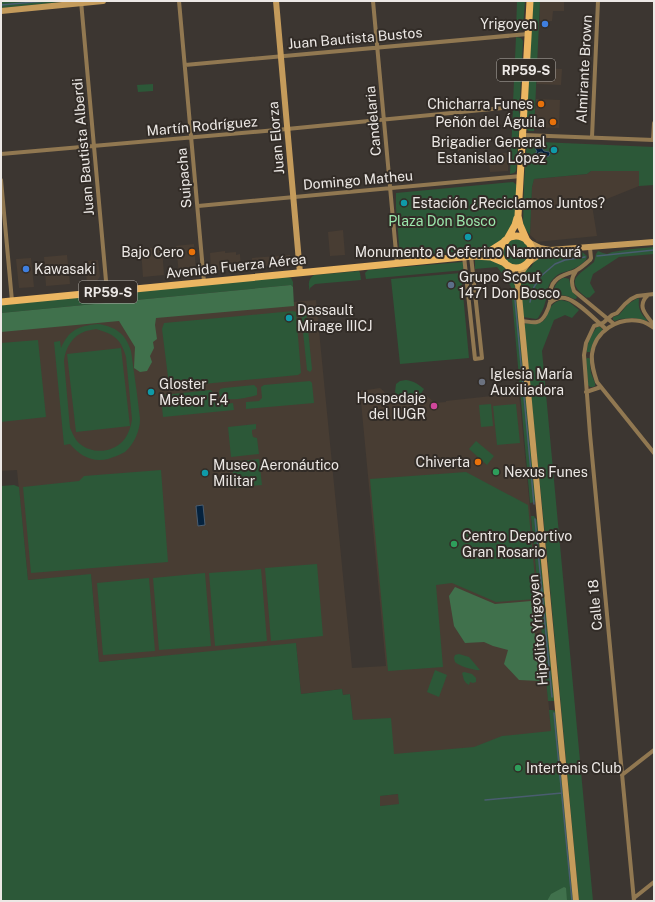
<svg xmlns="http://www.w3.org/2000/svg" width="655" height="902" font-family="'Public Sans',sans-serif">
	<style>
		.built { fill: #483d33 }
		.green { fill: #2c5838; fill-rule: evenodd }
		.forest { fill: #40714c }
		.water { fill: #04223e; stroke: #4a5d70 }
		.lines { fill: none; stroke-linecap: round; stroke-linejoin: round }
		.stream { stroke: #4a5d70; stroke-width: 1.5 }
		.street { stroke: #917851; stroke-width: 4 }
		.secondary { stroke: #c49b5b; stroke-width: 6 }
		.primary { stroke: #ebb662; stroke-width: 7 }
		.shop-dot { fill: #3f7fe0; stroke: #322c27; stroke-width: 1.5 }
		.food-dot { fill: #e8710a; stroke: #322c27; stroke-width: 1.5 }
		.culture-dot { fill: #0f9aa8; stroke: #322c27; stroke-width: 1.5 }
		.service-dot { fill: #5c6f8a; stroke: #322c27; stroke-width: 1.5 }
		.worship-dot { fill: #6b7280; stroke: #322c27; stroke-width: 1.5 }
		.hotel-dot { fill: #d1479c; stroke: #322c27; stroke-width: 1.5 }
		.leisure-dot { fill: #2e9e5b; stroke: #322c27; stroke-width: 1.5 }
		.labels { text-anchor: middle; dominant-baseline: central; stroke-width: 4; stroke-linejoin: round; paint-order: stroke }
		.shield { fill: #322c27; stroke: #b4b0ac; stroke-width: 1 }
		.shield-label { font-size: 13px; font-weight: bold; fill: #ece8e5 }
		.poi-label { font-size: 14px; fill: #ece8e5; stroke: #322c27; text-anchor: start }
		.street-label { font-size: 14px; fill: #ece8e5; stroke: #322c27 }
		.park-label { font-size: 14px; fill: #9be7ac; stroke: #322c27 }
	</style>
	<rect width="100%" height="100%" fill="#3c3631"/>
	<!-- built -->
	<path class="built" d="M540 1H564V11H553L552 21H540Z
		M537 68 562 69 561 85 537 84Z
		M536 99 560 100 559 128 534 127Z
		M501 153H508V171L490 172 489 163H501Z
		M591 171H639V186L592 205 597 236 536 242V240L530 235 532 187 534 179 587 174Z
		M343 230 345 255 330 256 328 232Z
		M194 244 196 271 195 272 179 274 176 246Z
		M162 247 164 275 143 277 141 249Z
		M225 251V253L236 252V255L240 254 241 268 211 271 210 253Z
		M67 255 70 284 46 286 44 257Z
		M290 255 291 261 289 264 253 267 252 258Z
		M31 258 34 287 19 288 16 259Z
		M98 260 100 276 99 278 96 282H87L86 273H87V267L88 266V261Z
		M316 300 352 668 386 666 360 391 380 388 392 399 405 404 420 402 426 395 435 403 446 402V401L519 393 557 792 380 806 379 796 398 794 353 720 350 694 343 695 342 689 301 694 296 644 99 662 91 575 28 580 17 470 1 471V328Z"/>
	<!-- green -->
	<path class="green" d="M1 1H72L1 8Z
		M517 1H525L523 27 522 29 516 31Z
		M533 1H540L534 131H529L526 129Z
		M516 37 521 38 523 41 520 98 518 102 513 103Z
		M153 84V91L138 92 137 85Z
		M513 109C518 109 519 111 520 115L516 171 514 173 510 174Z
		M535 138V140L540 142 654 147V185L639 186V171H591L587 174 534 179 532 187 530 235 523 226 524 182 527 140Z
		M513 182 517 185 516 216 509 233 495 246 484 249 400 257 396 207V193Z
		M503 252a13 13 0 1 1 26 0a13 13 0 1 1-26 0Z
		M654 247V254L619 257 593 274 590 283 595 292 589 298 588 297 587 298C563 280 579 275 594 262L596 254 598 251 603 253 607 254 612 252 632 249Z
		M581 251 587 256 586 260C582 264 578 267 573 269 567 272 560 272 555 277 545 286 549 293 545 303 544 308 541 313 538 318L536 319 523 317 520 284 523 274 526 270 531 267 537 258 548 253Z
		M488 259C506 266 506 267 515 284L536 500 535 502 530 503 511 287 505 277 497 267 475 269V260Z
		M462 262H464L465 270 366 279 365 273 368 270Z
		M359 271 360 273 361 280 315 284 310 288V291C308 285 308 279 314 275Z
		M461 273 469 358 400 364 391 279Z
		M286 277 291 278 293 282V287L291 285 1 313V305Z
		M563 278H566L569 279 572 291 577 297 576 299C573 299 571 297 567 296 561 294 558 297 554 293 553 286 558 281 563 278Z
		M638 298 639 299C638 308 640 313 647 320V321L634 318 620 319 615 321 613 320V317L619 315 628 304Z
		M561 300 569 302 579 310 572 318 565 315 554 320 542 351 593 901H579L547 555 524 325 526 323C556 328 540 306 561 300Z
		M303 308 306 310 312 369 311 371 310 372 307 370 301 313V310Z
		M293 311 296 312 301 373 298 375 171 387 169 385 162 329 164 323Z
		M98 324C116 327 125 333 131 351 133 365 135 380 137 394 138 402 139 411 140 419 140 431 134 444 125 452 120 455 113 457 108 459 92 463 79 455 70 444L64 445 54 342 60 341 61 348C69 330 78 326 98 324ZM96 329C114 334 121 339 126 357L132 419C131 427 128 435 123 441 112 453 92 454 80 444 75 440 73 434 70 428L64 361C65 348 73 335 86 331 89 330 93 330 96 329Z
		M597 327H600L602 329V331L594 341 590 352H587C586 344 592 334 597 327Z
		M38 340 46 417 1 422V343Z
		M121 348 130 426 76 432 67 354Z
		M587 358H589L590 359V366L591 373 595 383V386L593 387H590L588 385 586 359Z
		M406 380C414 381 418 384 424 389 422 392 419 397 415 400 408 404 399 398 395 392L396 384 400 381Z
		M310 381 312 383 314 403 246 409V402L259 401 262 398 261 387 264 385Z
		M254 385 257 388V395C248 398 228 402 220 397L219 392 220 389 224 388Z
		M210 390C216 392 212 400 216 405L233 403 234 410 163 417 161 397 163 395Z
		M491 404 493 426 481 427 479 405Z
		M516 404 520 443 497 445 493 406Z
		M256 424V429L252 430V433L253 437 257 438 259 454 231 457 228 427Z
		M476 441 494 456 487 465 469 449Z
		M259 459 262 485 234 488 232 462Z
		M161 470 168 562 31 573 23 487 79 481 84 476Z
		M466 472 528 505 537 599 496 602 452 583 436 585 443 667 388 671 370 479Z
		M14 485 19 487 28 580 91 574 99 662 296 643 301 694 342 689 343 695 350 694 353 720 391 718 394 754 474 747 502 736 551 731 549 710H552L556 711 574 901H1V486ZM398 794 399 804 380 806V796Z
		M531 516H534L537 520 555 699 554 701H548Z
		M317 564 323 636 271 641 265 568Z
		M261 569 267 641 215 646 209 573Z
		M205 573 211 646 159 650 153 578Z
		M149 578 155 651 103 655 97 583Z
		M459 654 469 657 480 670C475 671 459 666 455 662L454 658 455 655Z
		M435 670 447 675 439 697 427 692Z
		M464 672 472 674 476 678V682L473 683 470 682 469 685 466 683 464 680 462 673Z"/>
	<!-- forest -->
	<path class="forest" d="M291 285 293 287 294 306 156 318 155 325 157 339 153 342 154 348 150 356 152 362 147 371 140 372 134 368 135 347 119 321 1 332V313Z
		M455 587 495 604 531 601 540 681 519 680 504 664 508 650 493 646 484 642 465 643 454 626 449 596Z
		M564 887 566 888 567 901H547L551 894Z"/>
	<!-- water -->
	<path class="water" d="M537 145H540L544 151 549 152 550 153 549 156 546 157H545L543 153 541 152 538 153V157H535L534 154 537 152 535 148Z
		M203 505 205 525 198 526 196 506Z"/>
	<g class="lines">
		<!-- stream -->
		<path class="stream" d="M35 2 49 1
			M1 5 34 2
			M597 256 654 250
			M514 289 534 504
			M530 302 534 287 541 276 555 264 565 260 585 257
			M535 519 552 697
			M554 713 572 901
			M485 800 562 793"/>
		<!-- street -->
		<path class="street" d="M81 1 107 292
			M179 1 204 282
			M373 1 397 263
			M185 65 528 34
			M523 135 654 140
			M592 137 598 1
			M653 140 654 123
			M1 154 287 129 524 106
			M1 180 12 301
			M198 206 521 176
			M464 256 475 359 482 358 471 256
			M576 271C571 278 571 283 574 291L614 324
			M648 295C636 306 646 315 654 325
			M550 303C554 299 559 297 565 298 577 300 596 321 606 329
			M521 321C526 321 532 323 537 322 544 321 549 308 550 302 551 294 549 287 555 281 560 275 568 274 575 271 580 269 585 264 590 260L591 258 590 248
			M654 328C650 325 645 322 640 321 618 317 595 331 592 354 591 364 594 373 597 382L654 453
			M586 392 601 387
			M622 775 654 750
			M634 898 654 882
			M634 901 590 434 584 355 586 343 594 326 603 323 612 315 617 313 625 304 631 299 637 296 654 294"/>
		<!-- secondary -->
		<path class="secondary" d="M276 1 300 273
			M1 11 103 1
			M528 242 540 248 550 250
			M529 262 539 255 550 250 654 242
			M506 264 513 274 518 285 576 901
			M518 284 520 274 528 263"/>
		<!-- primary -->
		<path class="primary" d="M500 252a16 16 0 1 1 32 0a16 16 0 1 1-32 0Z
			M506 241 515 225 517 218
			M527 241 520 225 518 216 530 1
			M479 254 490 251 504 242
			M1 302 473 256 491 257 505 263"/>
	</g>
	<!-- markers -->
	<g class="shop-dot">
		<circle cx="545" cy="24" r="4"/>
		<circle cx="26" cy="269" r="4"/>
	</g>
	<g class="food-dot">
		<circle cx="541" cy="104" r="4"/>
		<circle cx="553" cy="122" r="4"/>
		<circle cx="192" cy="252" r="4"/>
		<circle cx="478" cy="462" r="4"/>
	</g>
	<g class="culture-dot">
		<circle cx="554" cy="150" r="4"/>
		<circle cx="404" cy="203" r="4"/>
		<circle cx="468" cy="237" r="4"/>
		<circle cx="289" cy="318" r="4"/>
		<circle cx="151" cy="392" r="4"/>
		<circle cx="205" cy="473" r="4"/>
	</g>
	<circle class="service-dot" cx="451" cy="285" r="4"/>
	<circle class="worship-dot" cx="482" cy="382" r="4"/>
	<circle class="hotel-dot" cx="434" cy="406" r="4"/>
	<g class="leisure-dot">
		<circle cx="496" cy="472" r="4"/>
		<circle cx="454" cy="544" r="4"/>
		<circle cx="518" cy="768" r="4"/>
	</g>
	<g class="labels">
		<!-- shield labels -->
		<g class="shield">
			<rect x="497" y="59" width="58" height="22" rx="3"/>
			<rect x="79" y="281" width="58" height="22" rx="3"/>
		</g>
		<g class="shield-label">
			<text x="526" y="70">RP59-S</text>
			<text x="108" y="292">RP59-S</text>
		</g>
		<!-- poi labels -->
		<g class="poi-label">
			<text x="537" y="24" text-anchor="end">Yrigoyen</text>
			<text x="533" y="104" text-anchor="end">Chicharra Funes</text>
			<text x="545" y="122" text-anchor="end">Peñón del Águila</text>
			<text x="546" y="142" text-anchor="end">Brigadier General<tspan x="546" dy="16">Estanislao López</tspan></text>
			<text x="412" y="203">Estación ¿Reciclamos Juntos?</text>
			<text x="184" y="252" text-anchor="end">Bajo Cero</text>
			<text x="468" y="252" text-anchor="middle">Monumento a Ceferino Namuncurá</text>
			<text x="34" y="269">Kawasaki</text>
			<text x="459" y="277">Grupo Scout<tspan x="459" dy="16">1471 Don Bosco</tspan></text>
			<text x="297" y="310">Dassault<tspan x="297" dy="16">Mirage IIICJ</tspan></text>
			<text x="490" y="374">Iglesia María<tspan x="490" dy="16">Auxiliadora</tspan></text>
			<text x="159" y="384">Gloster<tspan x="159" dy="16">Meteor F.4</tspan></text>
			<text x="426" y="398" text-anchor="end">Hospedaje<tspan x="426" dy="16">del IUGR</tspan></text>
			<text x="470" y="462" text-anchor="end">Chiverta</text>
			<text x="213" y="465">Museo Aeronáutico<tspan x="213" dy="16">Militar</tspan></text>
			<text x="504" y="472">Nexus Funes</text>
			<text x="462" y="536">Centro Deportivo<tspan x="462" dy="16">Gran Rosario</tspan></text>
			<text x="526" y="768">Intertenis Club</text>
		</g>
		<!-- street labels -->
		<g class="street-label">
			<text transform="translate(355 38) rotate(-5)">Juan Bautista Bustos</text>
			<text transform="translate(584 69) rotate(-87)">Almirante Brown</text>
			<text transform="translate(373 121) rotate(-95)">Candelaria</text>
			<text transform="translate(202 126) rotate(-5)">Martín Rodríguez</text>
			<text transform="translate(276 138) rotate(-95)">Juan Elorza</text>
			<text transform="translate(83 147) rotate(-95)">Juan Bautista Alberdi</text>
			<text transform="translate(184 178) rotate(-95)">Suipacha</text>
			<text transform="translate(358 180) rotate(-5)">Domingo Matheu</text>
			<text transform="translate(236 266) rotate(-6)">Avenida Fuerza Aérea</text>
			<text transform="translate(595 605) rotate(-95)">Calle 18</text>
			<text transform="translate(538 630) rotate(-95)">Hipólito Yrigoyen</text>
		</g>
		<!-- park labels -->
		<g class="park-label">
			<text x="442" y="221">Plaza Don Bosco</text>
		</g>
	</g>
	<!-- border -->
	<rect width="655" height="902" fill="none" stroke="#ece8e5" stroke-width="4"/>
</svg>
